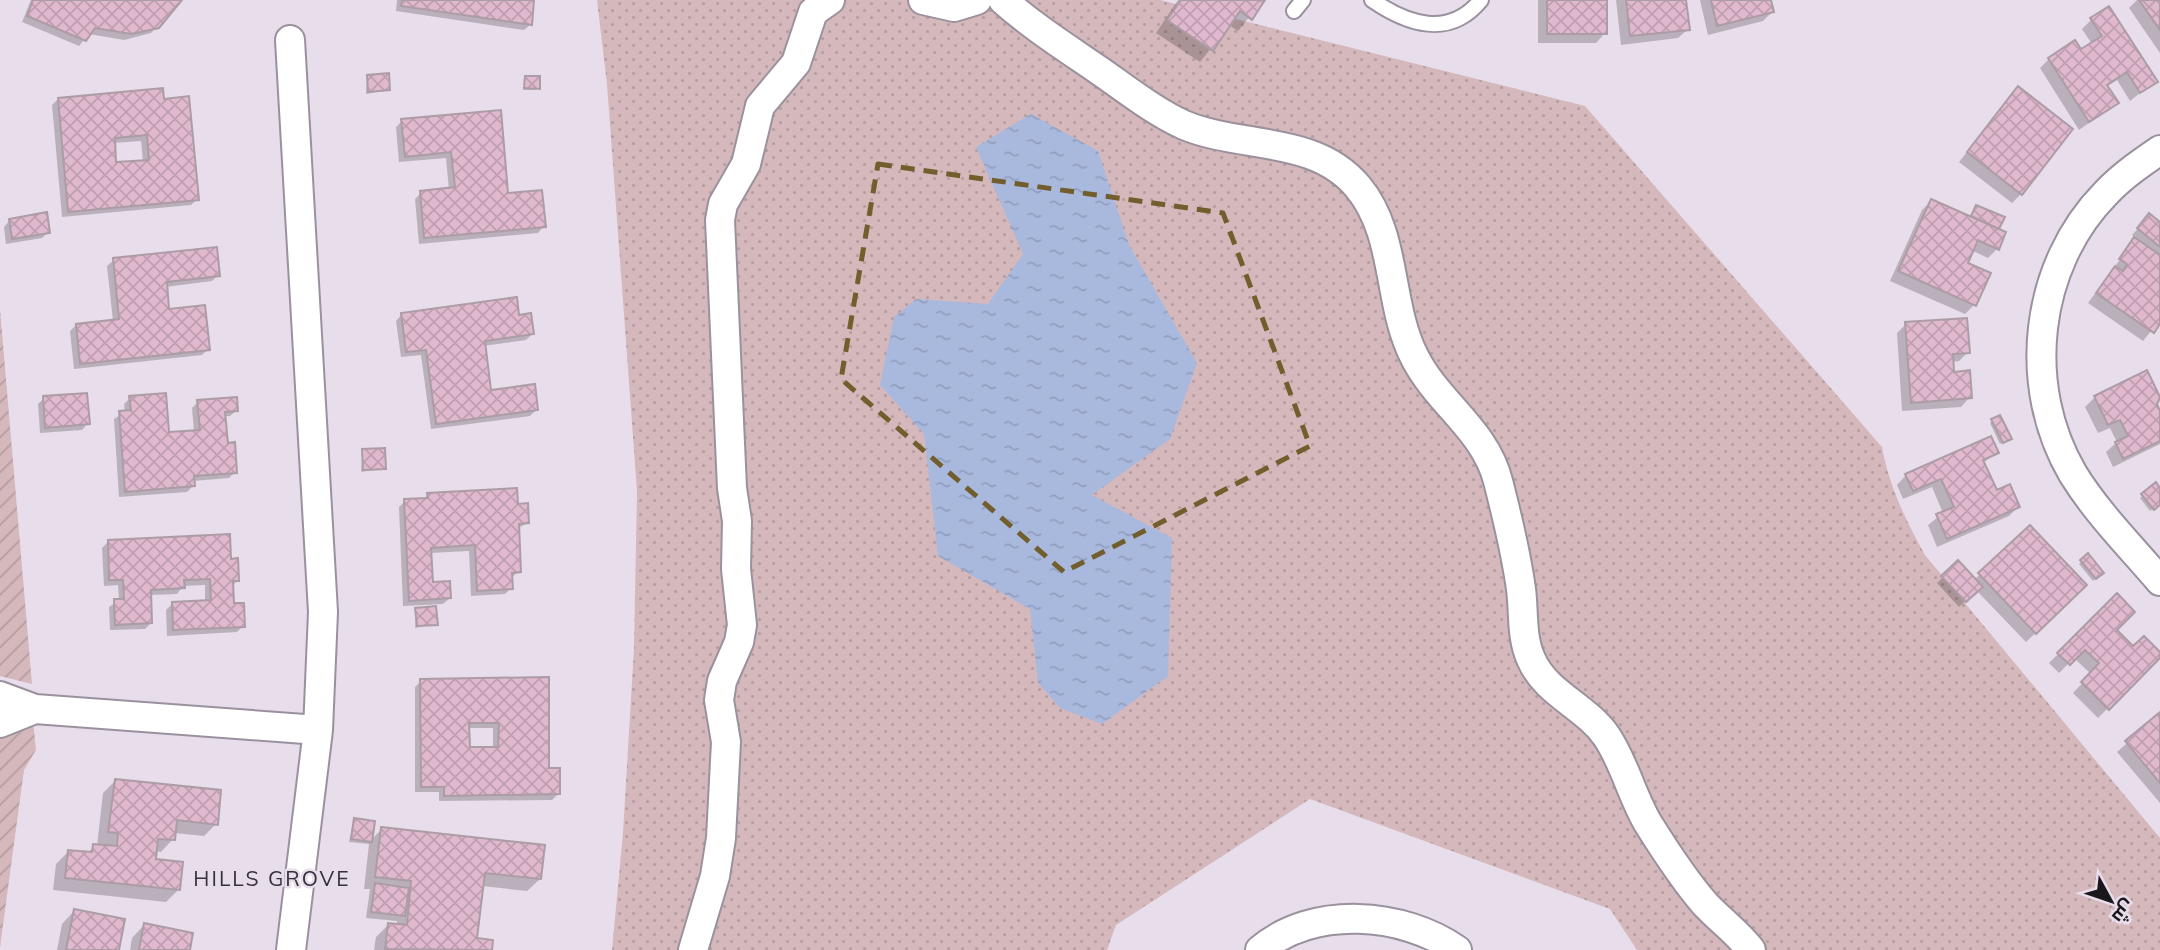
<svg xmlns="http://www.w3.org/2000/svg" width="2160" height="950" font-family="Mulish,Cairo,sans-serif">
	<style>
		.grass { fill: url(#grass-dots) }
		.garden { fill: url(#garden-furrows) }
		.water { fill: url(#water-ripples) }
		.shadow { fill: #0003; fill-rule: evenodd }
		.building { fill: url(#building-cross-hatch); stroke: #ac9ca5; stroke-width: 2; fill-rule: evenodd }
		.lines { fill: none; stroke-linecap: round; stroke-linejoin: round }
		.lane-casing { stroke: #9b919e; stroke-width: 18 }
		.street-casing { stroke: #9b919e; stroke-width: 32 }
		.lane { stroke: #fff; stroke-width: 14 }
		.street { stroke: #fff; stroke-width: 28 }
		.marked { fill: none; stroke: #725e2d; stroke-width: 5; stroke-dasharray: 14 9; stroke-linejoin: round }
		.labels { text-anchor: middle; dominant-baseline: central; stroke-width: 5; stroke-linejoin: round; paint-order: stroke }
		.neighbourhood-label { font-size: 21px; letter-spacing: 2px; fill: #38303b; stroke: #e8ddeb }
	</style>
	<defs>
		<pattern id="grass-dots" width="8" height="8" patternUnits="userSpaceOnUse" patternTransform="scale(1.75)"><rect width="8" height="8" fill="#d5b8bb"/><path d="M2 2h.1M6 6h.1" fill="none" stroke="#b69da0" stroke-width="1.8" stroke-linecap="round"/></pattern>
		<pattern id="garden-furrows" width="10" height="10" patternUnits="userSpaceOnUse" patternTransform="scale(1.75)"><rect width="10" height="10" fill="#d5b8bb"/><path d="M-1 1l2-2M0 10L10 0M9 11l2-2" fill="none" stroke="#b69da0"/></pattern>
		<pattern id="water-ripples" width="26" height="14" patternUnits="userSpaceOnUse" patternTransform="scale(1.75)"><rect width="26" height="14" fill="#a9b9de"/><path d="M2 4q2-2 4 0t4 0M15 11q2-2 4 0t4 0" fill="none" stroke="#919ebe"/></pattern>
		<pattern id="building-cross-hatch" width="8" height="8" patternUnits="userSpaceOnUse" patternTransform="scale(1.75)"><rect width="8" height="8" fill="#e1b9cf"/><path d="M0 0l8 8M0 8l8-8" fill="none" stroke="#c09eb1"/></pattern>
	</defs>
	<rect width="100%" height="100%" fill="#e8ddeb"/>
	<!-- grass -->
	<path class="grass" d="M597 0H1160L1585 106 1882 447C1889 486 1906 521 1925 555L2160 838V950H1637L1610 909 1310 799 1116 925 1107 950H612L623 833 634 648 637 491 607 84Z"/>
	<!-- garden -->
	<path class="garden" d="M0 309 32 684 0 676Z
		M32 711 36 750 24 770 0 947V719Z"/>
	<!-- water -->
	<path class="water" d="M1031 114 1098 151 1129 245 1197 363 1170 439 1092 495 1172 538 1168 676 1102 724 1060 708 1038 683 1030 609 938 556 924 434 880 385 894 317 916 299 988 304 1023 254 976 147Z"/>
	<!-- shadow -->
	<path class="shadow" d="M31 0H180L151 33 124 40 89 34 79 46 22 22Z
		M397 0H533L531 24 524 30 396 11Z
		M1178 0H1263L1238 31 1229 25 1200 62 1156 33Z
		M1538 0H1605V33L1596 43H1538Z
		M1616 0H1685L1688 29 1678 38 1621 45Z
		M1700 0H1769L1772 12 1763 21 1708 35Z
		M2137 0H2160V53L2129 8Z
		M2092 19 2155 81 2130 101 2117 80 2106 87 2117 103 2079 130 2040 68 2049 59 2080 52 2092 44 2082 29Z
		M367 76 388 90 366 94Z
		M526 78 538 88 535 90H523Z
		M2018 88 2021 194 2012 203 1959 162Z
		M58 99 163 100 197 199 191 205 62 217 52 105ZM141 141 143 162 115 164 113 143Z
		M499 112 507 195 544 226 538 233 419 244 415 199 421 193 449 190 446 158 399 162 396 127 402 121Z
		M1931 201 1970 218 1974 209 1998 228 1997 249 1988 258 1971 250 1965 264 1974 305 1965 314 1890 281 1922 210Z
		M10 220 48 232 42 238 6 244 4 227Z
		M2144 222 2160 224V320L2143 341 2088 303 2136 238 2132 235Z
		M114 260 218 275 212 281 165 287 168 311 208 349 202 355 74 369 70 331 76 325 113 321 107 266Z
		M402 314 532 334 526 340 483 346 490 392 536 410 530 416 431 429 421 355 401 357 396 321Z
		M1906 324 1968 352 1959 361 1952 362 1953 374 1970 397 1961 407 1902 411 1897 333Z
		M2146 373 2160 401 2156 406 2160 415V444L2113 467 2106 452 2117 442 2110 428 2098 433 2085 407 2095 397Z
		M44 398 88 423 82 430 40 433 38 404Z
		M130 398 167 434 194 432 192 408 198 402 237 410 230 416H224L226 445 235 472 229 478 193 481V486L187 492 119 497 114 419 125 412 124 404Z
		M1992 421 2007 441 2000 444 1990 423Z
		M363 451 385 468 361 472Z
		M1997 452 1983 463 1996 492 2018 507 2009 516 1937 547 1928 525 1943 513 1932 487 1903 499 1897 485 1906 475Z
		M2156 485 2160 487V503L2150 511 2140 498Z
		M428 494 516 505 527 523 517 529 519 571 511 578V588L505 594 471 596 469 551 430 553 431 583 450 598 443 604 403 606 399 507 405 501 423 500Z
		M2030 527 2085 585 2026 642 1977 591 1959 607 1937 583 1958 563 1974 580Z
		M108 542 230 561 237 581 232 586V605L243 626 237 632 167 636 166 610 172 604 205 602V585L183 586 177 594 150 595 151 623 145 629 110 630 109 607 119 600 118 585 104 586 102 548Z
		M2088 556 2102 572 2093 581 2079 564Z
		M2117 596 2115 630 2133 649 2160 656 2098 718 2073 693 2091 674 2074 658 2059 673 2049 663Z
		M416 610 436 624 415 628Z
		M547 679 548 770 558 794 552 800 439 801V792H415V687L421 681ZM468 728H493V749H468Z
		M2160 714V803L2117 752Z
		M115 781 216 824 204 836 174 833 173 839 161 852 155 851 154 860 179 889 166 902 53 890 56 864 69 851 86 853 97 846 103 793Z
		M354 820 371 840 382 829 540 879 527 891 482 886 475 940 491 941 490 950H374L376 937 388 925 396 926 397 921 366 918 370 889H364L369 844 349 842Z
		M74 911 117 950H57L62 924Z
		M144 925 188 950H130L132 938Z"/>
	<!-- building -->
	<path class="building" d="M33 0H182L159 28 131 34 95 28 86 41 27 16Z
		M402 0H534L532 25 401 6Z
		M1181 0H1265L1252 20 1240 11 1213 51 1167 20Z
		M1547 0H1607V34H1547Z
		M1626 0H1686L1690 30 1630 36Z
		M1711 0H1771L1774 12 1717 26Z
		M2139 0H2160V30Z
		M2109 6 2158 82 2140 93 2127 72 2107 85 2119 103 2089 122 2048 58 2075 40 2081 49 2102 36 2090 18Z
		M389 73 390 90 368 92 367 75Z
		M525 76H540V89L524 88Z
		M2018 86 2073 129 2022 195 1967 152Z
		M163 88 164 99 189 96 199 200 68 212 58 98ZM147 135 149 160 116 162 115 138Z
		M501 110 508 193 542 190 546 227 424 238 420 191 455 187 451 152 405 157 401 119Z
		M1931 199 2006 232 1999 250 1978 240 1968 263 1991 273 1976 306 1898 271Z
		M1976 205 2005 217 1999 229 1971 216Z
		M47 212 50 233 12 239 9 219Z
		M2149 213 2160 222V247L2137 228Z
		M2134 237 2160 255V324L2154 333 2096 293 2115 266 2123 271 2127 264 2119 259Z
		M217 247 220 276 167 282 169 309 205 305 210 350 80 364 76 324 119 319 113 258Z
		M517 297 519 315 531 313 534 334 485 341 491 390 535 384 538 410 436 424 426 350 406 352 401 313Z
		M1967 318 1970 353 1953 354 1954 372 1970 370 1972 398 1911 403 1905 322Z
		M2147 370 2160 397 2157 404 2160 411V441L2123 459 2115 442 2128 436 2120 420 2108 425 2094 396Z
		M87 393 90 424 45 428 43 396Z
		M166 393 169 432 200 430 197 400 237 397 238 411 225 412 228 443 235 442 237 473 194 476 195 486 125 492 119 411 131 410 129 396Z
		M2000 415 2012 439 2003 443 1991 419Z
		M1991 436 1999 453 1983 460 1997 490 2010 484 2020 507 1947 539 1936 514 1954 507 1941 479 1913 491 1905 474Z
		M385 448 386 469 363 470 362 449Z
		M2156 482 2160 488V505L2154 510 2141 494Z
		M517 488 518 504 528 503 529 523 519 524 521 572 512 573 513 589 477 591 475 545 431 548 433 582 450 581 451 598 409 601 404 499 428 498 427 493Z
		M2030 525 2087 585 2036 634 1978 573Z
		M230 534 231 559 238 558 239 581H233L234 603H244L245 627 173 630 172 602 211 600 210 579 184 580 185 588 151 590 152 623 115 625 114 599H124L123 580H109L108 540Z
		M2088 553 2104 573 2096 579 2080 560Z
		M1958 560 1983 587 1966 602 1941 576Z
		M2117 593 2135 612 2117 630 2133 646 2144 636 2160 652V658L2109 710 2081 682 2099 663 2085 650 2070 665 2057 653Z
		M436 606 438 625 417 626 415 608Z
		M549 677V768H560V794L444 796V787H421L420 679ZM469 723H499L498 747H470Z
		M2160 712V783L2125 741Z
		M115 779 221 790 218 825 177 820 175 840 158 839 156 859 183 862 180 890 65 878 68 850 92 852 93 844 117 846 118 833 108 832Z
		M354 818 375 821 372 842 351 839Z
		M381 827 545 845 541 879 485 873 477 938 493 940 492 950 385 949 388 923 407 925 411 881 375 877Z
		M375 883 409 888 405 916 371 912Z
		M74 909 125 919 119 950H66Z
		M144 923 193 933 190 950H139Z"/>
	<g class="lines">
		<!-- lane casing -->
		<g class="lane-casing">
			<path id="lane" d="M1372 0C1407 24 1449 39 1481 0
				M1294 11 1303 0"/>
		</g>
		<!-- street casing -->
		<g class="street-casing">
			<path id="street" d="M923 0 954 7 977 0
				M1003 0C1032 26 1065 47 1097 69 1125 88 1153 111 1184 125 1241 149 1315 135 1358 187 1398 235 1387 305 1415 358 1438 403 1485 430 1498 481 1507 516 1516 553 1521 589 1524 612 1521 637 1531 659 1546 694 1586 706 1607 737 1625 764 1632 797 1649 825 1666 852 1684 880 1705 904 1720 920 1738 933 1751 950
				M290 40 323 612 318 730 291 950
				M2160 150C2141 163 2122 176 2106 193 2034 266 2021 386 2073 474 2097 513 2131 547 2160 581
				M0 696 35 709 318 730
				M0 723 35 709
				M693 950 715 876 721 838 726 742 719 700 722 681 739 642 742 625 736 569 737 521 732 488 720 220 723 204 746 164 760 106 796 63 813 12 830 0
				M1260 950C1313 905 1403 912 1457 950"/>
		</g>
		<!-- lane -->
		<use href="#lane" class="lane"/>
		<!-- street -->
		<use href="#street" class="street"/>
	</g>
	<!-- marked area -->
	<path class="marked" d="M878 164 1223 213 1310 446 1064 572 841 379Z"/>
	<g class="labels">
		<!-- neighbourhood labels -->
		<g class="neighbourhood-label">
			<text x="272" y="878">HILLS GROVE</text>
		</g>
	</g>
	<!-- north arrow -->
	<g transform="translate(2111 901) rotate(130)" stroke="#e8ddeb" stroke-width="5" paint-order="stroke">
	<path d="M0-5L12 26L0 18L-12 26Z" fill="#1a171c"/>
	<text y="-10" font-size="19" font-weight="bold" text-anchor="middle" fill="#1a171c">ش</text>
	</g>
</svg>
